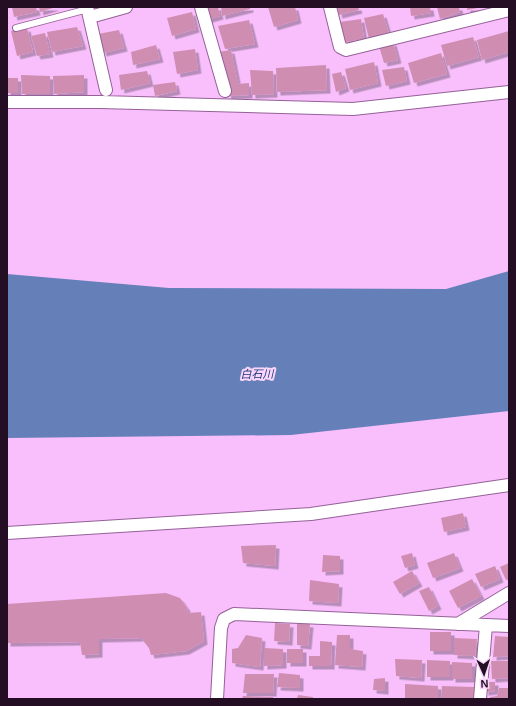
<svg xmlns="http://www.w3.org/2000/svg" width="516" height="706" font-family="Arial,'Noto Sans JP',sans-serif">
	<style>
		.water { fill: #657fb8 }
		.building { fill: #cf8db2; filter: url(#shadow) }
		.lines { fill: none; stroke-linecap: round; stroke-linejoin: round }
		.service-casing { stroke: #956198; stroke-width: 8 }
		.minor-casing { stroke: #956198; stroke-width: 14 }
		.service { stroke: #fff; stroke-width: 6 }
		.minor { stroke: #fff; stroke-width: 12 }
		.labels { text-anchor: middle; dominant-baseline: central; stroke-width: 4; stroke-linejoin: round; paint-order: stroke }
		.water-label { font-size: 11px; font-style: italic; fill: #1d387e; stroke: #f9d6fa }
	</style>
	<defs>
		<filter id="shadow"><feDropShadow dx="3.5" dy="3.5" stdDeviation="0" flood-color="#0004"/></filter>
	</defs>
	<rect width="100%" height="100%" fill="#f9bffc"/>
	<!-- water -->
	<path class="water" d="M509 271V411L291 435 7 438V274L169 288 446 289Z"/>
	<!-- building -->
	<path class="building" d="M12 7H36L37 12 14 17Z
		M39 7H56L40 12Z
		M203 7H218L220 16 206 20Z
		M221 7H250V9L222 16Z
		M268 7H295L298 20 274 27Z
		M337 7H358L359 10 339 15Z
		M410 7H430L431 13 411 16Z
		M437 7H459L460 12 440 19Z
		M467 7H478V8L467 10Z
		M192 12 196 29 172 36 167 18Z
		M383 14 389 34 369 39 364 18Z
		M361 19 364 39 345 42 340 22Z
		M249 20 255 44 225 49 218 26Z
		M77 27 83 46 52 52 47 32Z
		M27 28 33 52 17 56 11 31Z
		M119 30 124 48 103 53 98 34Z
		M509 31V52L482 60 477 40Z
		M45 33 50 54 37 56 31 36Z
		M473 37 479 57 447 66 441 45Z
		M393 42 398 60 384 63 379 46Z
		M156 45 160 59 133 65 131 52Z
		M195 49 198 70 177 74 173 52Z
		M231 50 238 84 249 83V95L228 96 218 52Z
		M441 53 447 74 414 83 408 63Z
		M374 62 378 83 350 90 345 69Z
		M326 65 327 90 277 92 276 68Z
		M404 67 407 81 386 86 382 70Z
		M250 70 273 71 274 94 252 95Z
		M147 71 150 83 121 90 119 75Z
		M341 72 346 88 336 92 332 74Z
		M21 75 50 76V94H22Z
		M84 75V92L54 94 53 76Z
		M7 78H18V93H7Z
		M175 82 177 91 155 96 153 85Z
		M463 513 466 527 444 532 441 518Z
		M276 545 275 566 243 563 241 546Z
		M412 553 415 565 405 568 401 556Z
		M454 553 460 568 433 578 427 563Z
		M323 555 340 556V571L322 572Z
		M509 563V579L506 580 500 567Z
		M495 566 500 579 481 587 475 574Z
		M412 571 419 583 400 594 393 582Z
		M472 579 481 596 458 608 449 591Z
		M310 580 339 584 338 603 309 601Z
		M429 587 438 606 429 611 419 591Z
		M166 593 180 598 187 608 188 613 201 612 204 641 186 651 151 655 149 648 141 638 99 639V654L82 655 80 642 7 643V604Z
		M275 623 290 624 289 642 274 641Z
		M297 623 310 624 308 646 297 645Z
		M430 632H451V651H430Z
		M246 635 262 638 260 667 232 663V649L238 648Z
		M337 635H350V649L363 651 362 667 335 665Z
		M495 636 509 637V656L493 657Z
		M454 638 477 639 475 656 454 655Z
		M320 641 332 642 331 666H309V656H320Z
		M264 648 283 649V665L264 666Z
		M287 649H303V663H287Z
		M395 659 422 660 421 678 396 676Z
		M427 660 450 661V677H427Z
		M491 661H509V678L492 679Z
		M452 662 472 663V679H452Z
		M279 673 300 675V688L277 687Z
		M245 674H274L273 693H243Z
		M385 678V691L373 690 374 679Z
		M485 682H495V691L485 692Z
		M405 684 438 686V699H405Z
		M442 686 474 687 473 699H441Z
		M499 688H509V699H490V697L497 696Z
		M298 695 313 697V699H297Z
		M243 696 273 697V699H242Z"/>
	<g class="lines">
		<!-- service casing -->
		<g class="service-casing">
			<path id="service" d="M16 28 88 9"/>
		</g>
		<!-- minor casing -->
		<g class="minor-casing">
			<path id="minor" d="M87 7 106 90
				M201 7 225 91
				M330 7 340 47 346 50 509 10
				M90 17 126 7
				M7 102H101L353 109 509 92
				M7 533 311 514 509 485
				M458 624 509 593
				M217 699 221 628 224 619 234 614 509 626
				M480 699 486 625"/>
		</g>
		<!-- service -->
		<use href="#service" class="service"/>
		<!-- minor -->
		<use href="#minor" class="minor"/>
	</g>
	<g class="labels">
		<!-- water labels -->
		<g class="water-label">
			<text transform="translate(257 374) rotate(-1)">白石川</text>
		</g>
	</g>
	<!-- border -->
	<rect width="516" height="706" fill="none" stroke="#230e24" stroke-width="16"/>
	<!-- north arrow -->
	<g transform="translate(484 674) rotate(177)" stroke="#f9d6fa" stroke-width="3" paint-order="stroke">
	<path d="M0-3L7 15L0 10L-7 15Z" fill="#230e24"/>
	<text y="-6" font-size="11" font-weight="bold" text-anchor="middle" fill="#230e24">N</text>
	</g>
</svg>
